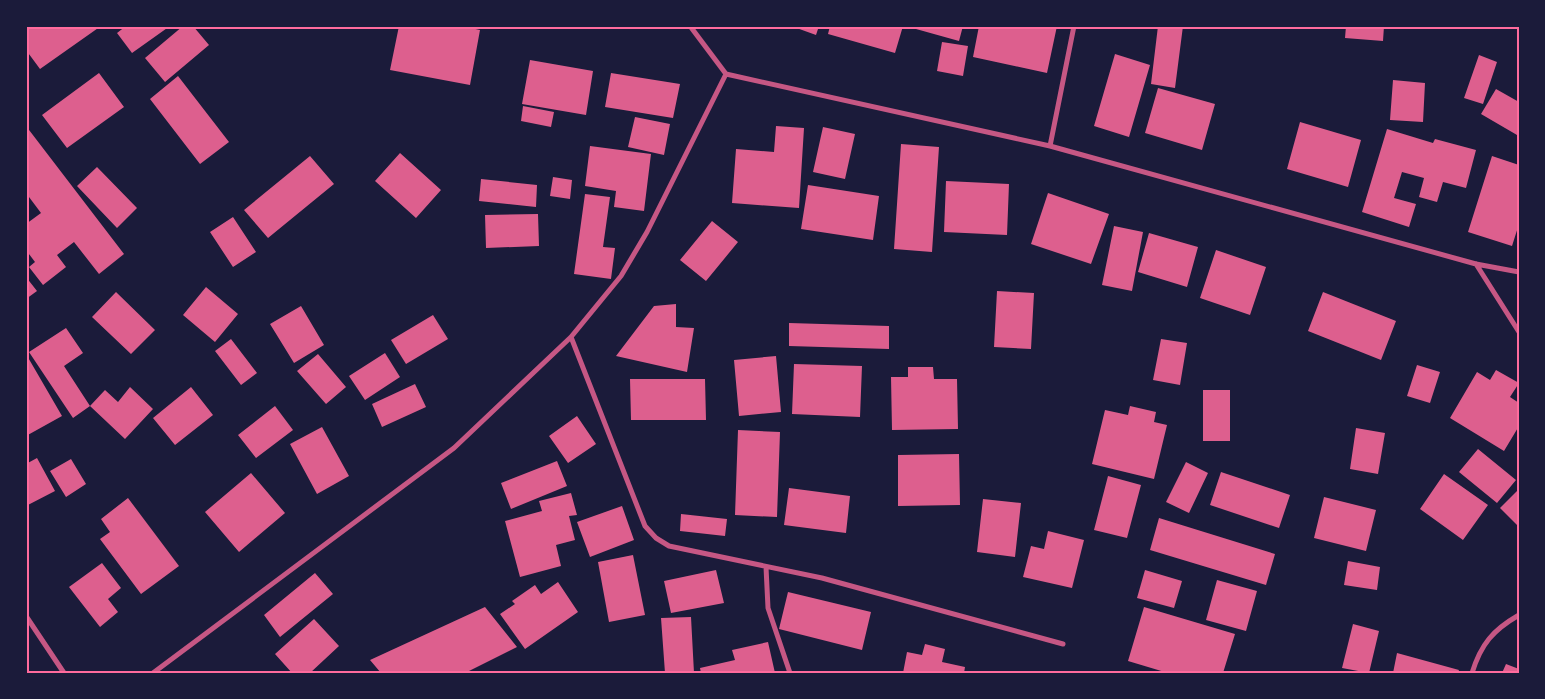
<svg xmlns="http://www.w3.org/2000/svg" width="1545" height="699" font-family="Commissioner,sans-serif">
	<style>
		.building { fill: #dd5f8e }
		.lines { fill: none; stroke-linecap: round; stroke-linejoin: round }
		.minor { stroke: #c65784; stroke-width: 5 }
		.neatline { fill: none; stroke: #ff6b9d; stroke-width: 2 }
	</style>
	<rect width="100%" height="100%" fill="#1b1b3a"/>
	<!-- building -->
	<path class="building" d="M26 26H101L40 69 26 50Z
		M126 26H170L132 53 117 33Z
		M183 26H193L209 45 165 82 145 58Z
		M399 26H462L480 30 470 85 390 70Z
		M791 26H819L816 35Z
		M830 26H903L895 53 828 34Z
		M917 26H963L959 41 916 29Z
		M979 26H1057L1047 73 973 57Z
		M1158 26H1183L1175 88 1151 84Z
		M1346 26H1384L1383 41 1345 38Z
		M942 42 968 46 963 76 937 71Z
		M1115 54 1150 65 1129 137 1094 126Z
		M1479 55 1497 62 1483 104 1464 98Z
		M530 60 593 71 586 115 522 104Z
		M99 73 124 107 67 148 42 115Z
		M611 73 680 84 673 118 605 107Z
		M178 76 229 142 200 164 150 99Z
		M1393 80 1425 83 1423 122 1390 120Z
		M1158 88 1215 104 1202 150 1145 133Z
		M1496 89 1519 102 1517 135 1481 114Z
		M523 106 554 112 551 127 521 121Z
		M635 117 670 124 664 155 628 147Z
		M1300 122 1361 140 1348 187 1287 169Z
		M26 126 124 254 99 274 74 242 57 255 66 267 43 285 29 267 35 262 26 250V224L41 213 26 193Z
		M776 126 804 128 799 208 732 203 736 149 774 152Z
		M823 127 855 134 845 179 813 172Z
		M1387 129 1433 143 1435 139 1476 150 1466 188 1443 182 1437 202 1419 197 1424 178 1402 172 1394 198 1416 204 1409 227 1362 212Z
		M901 144 939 147 932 252 894 249Z
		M590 146 651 154 644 211 614 207 616 191 585 186Z
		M400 153 441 190 416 218 375 181Z
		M310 156 334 184 268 238 244 210Z
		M1492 156 1519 165V224L1512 246 1468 232Z
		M97 167 137 208 117 228 77 186Z
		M553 177 572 180 570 199 550 196Z
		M481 179 537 185 536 207 479 201Z
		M946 181 1009 184 1007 235 944 232Z
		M808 185 879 196 873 240 801 229Z
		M1048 193 1109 214 1091 264 1031 244Z
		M585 194 610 197 603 247 615 248 611 279 574 274Z
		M538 214 539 246 486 248 485 215Z
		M233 217 256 252 233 267 210 232Z
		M712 221 738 242 706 281 680 260Z
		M1114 226 1143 232 1132 291 1102 285Z
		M1149 233 1198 247 1187 287 1138 272Z
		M1216 250 1266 267 1250 315 1200 298Z
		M26 277 37 291 26 299Z
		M206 287 238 314 215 342 183 315Z
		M997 291 1034 293 1031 349 994 347Z
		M116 292 155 330 131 354 92 317Z
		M1323 292 1396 321 1381 360 1308 331Z
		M676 304V327L694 328 687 372 616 356 654 306Z
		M301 306 324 345 294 363 270 324Z
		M433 315 448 339 406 364 391 340Z
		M789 323 889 326V349L789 346Z
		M66 328 83 353 64 366 90 406 73 418 29 352Z
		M231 339 257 373 241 385 215 351Z
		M1161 339 1187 343 1180 385 1153 380Z
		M385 353 400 377 365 400 349 376Z
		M26 354 62 416 26 436Z
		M318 354 346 387 326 404 297 371Z
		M776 356 781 412 739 416 734 360Z
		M794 364 862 366 860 417 792 414Z
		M1417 365 1440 372 1430 403 1407 396Z
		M908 367H933L934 379H957L958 429 892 430 891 377H908Z
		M1496 370 1519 383 1510 397 1519 403V426L1504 451 1450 418 1477 372 1490 380Z
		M630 379H705L706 420H631Z
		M415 384 426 407 382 427 372 404Z
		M130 387 153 409 125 439 90 406 105 390 118 402Z
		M191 387 213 415 175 445 153 418Z
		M1203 390H1230V441H1203Z
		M275 406 293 430 256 458 238 435Z
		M1130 406 1156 412 1154 422 1167 425 1154 479 1092 464 1105 410 1128 415Z
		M577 416 596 444 568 463 549 436Z
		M322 427 349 476 317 494 290 444Z
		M1356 428 1385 433 1378 474 1350 469Z
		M738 430 780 432 777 517 735 515Z
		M1478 449 1516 480 1497 503 1459 472Z
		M959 454 960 505 898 506V455Z
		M37 458 55 491 26 506V464Z
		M71 459 86 484 66 497 50 471Z
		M557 461 567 486 511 509 501 483Z
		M1186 462 1208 473 1189 513 1166 502Z
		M1221 472 1290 495 1279 528 1210 505Z
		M251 473 285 513 239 552 205 512Z
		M1444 474 1488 505 1463 540 1420 509Z
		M1108 476 1141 485 1127 538 1094 530Z
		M789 488 850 496 846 533 784 525Z
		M1519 489V527L1500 508Z
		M571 493 577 515 569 516 575 540 556 545 561 566 520 577 505 521 542 511 539 501Z
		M1324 497 1376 510 1366 551 1314 538Z
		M128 498 179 566 141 594 100 539 110 532 101 519Z
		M983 499 1021 503 1015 557 977 552Z
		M622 506 634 540 590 557 577 522Z
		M681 514 727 519 725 536 680 531Z
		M1159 518 1275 554 1266 585 1150 550Z
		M1048 531 1084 540 1072 588 1023 577 1031 546 1044 549Z
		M633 555 645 615 609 622 598 562Z
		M1348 561 1380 567 1377 590 1344 585Z
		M102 563 121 588 108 599 118 612 100 627 69 587Z
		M716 570 724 603 671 613 664 581Z
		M1145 570 1182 581 1174 608 1137 598Z
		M315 573 333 594 280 637 264 615Z
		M1217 580 1257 591 1246 631 1206 620Z
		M558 582 578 612 525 649 500 614 515 604 512 601 535 585 541 594Z
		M788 592 871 612 862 650 779 629Z
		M485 607 517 647 465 673H381L370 660Z
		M1144 607 1235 634 1223 673H1168L1128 661Z
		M691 617 694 673H665L661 618Z
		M314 619 339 646 310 673H292L275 654Z
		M1353 624 1379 631 1369 673 1342 668Z
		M768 642 775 673H701L700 668 735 660 732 650Z
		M925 644 945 649 942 662 965 667 964 673H903L907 652 922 655Z
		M1397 653 1459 670 1458 673H1393Z
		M1506 664 1519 669V673H1502Z"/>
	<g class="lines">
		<!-- minor -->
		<path class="minor" d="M690 26 726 74 1050 146 1476 264 1519 272
			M1050 146 1074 26
			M1476 264 1519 332
			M571 337 645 526 656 538 669 546 822 578 1063 644
			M766 567 768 608 790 673
			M26 616 64 673
			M153 673 454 448 571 337 621 276 647 232 726 74
			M1472 673C1481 644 1493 630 1519 615"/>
	</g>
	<!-- border -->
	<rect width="1545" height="699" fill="none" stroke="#1b1b3a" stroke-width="55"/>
	<rect x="28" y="28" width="1490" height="644" class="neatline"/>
</svg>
